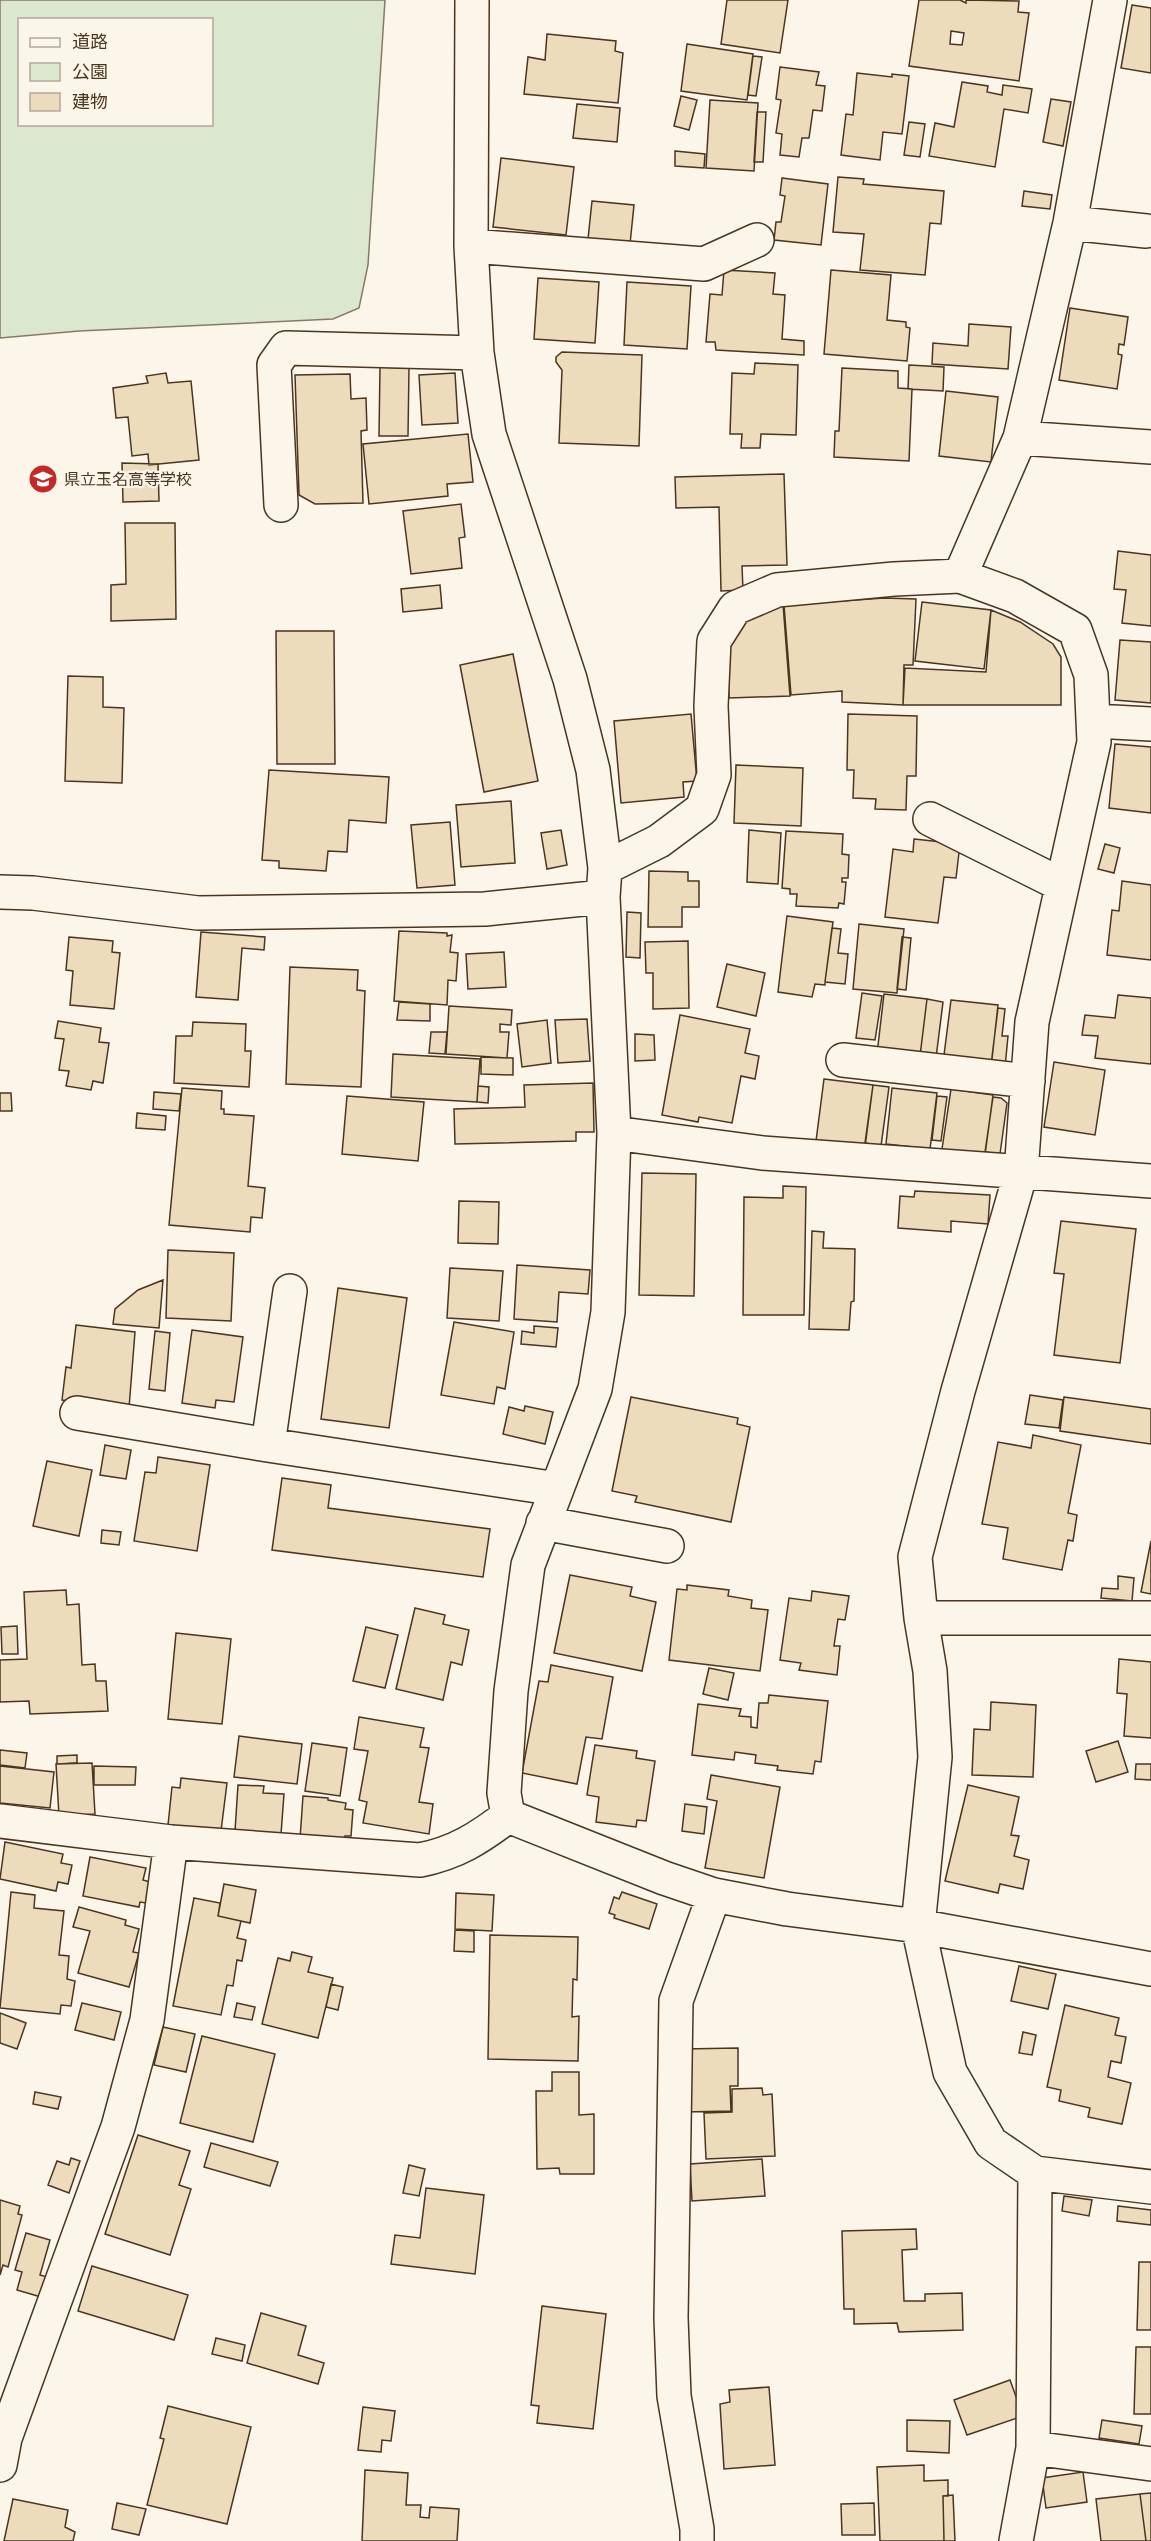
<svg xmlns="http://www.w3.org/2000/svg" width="1151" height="2541" font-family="'Titillium Web','Noto Sans JP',sans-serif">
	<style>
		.green { fill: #dce7d0; stroke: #887966; stroke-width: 1.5; fill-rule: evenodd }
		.building { fill: #ecdcbc; stroke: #4a3520; stroke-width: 1.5; fill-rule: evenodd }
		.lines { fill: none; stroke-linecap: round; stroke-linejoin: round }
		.minor-casing { stroke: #4a3520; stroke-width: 36 }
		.minor { stroke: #fbf6e9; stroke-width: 33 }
		.labels { text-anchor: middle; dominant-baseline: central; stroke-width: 4.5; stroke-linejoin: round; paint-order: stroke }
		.poi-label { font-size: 16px; fill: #4a3520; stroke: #fbf6e9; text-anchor: start }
	</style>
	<rect width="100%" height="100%" fill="#fbf6e9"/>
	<!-- green -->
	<path class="green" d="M0 0H385L368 265 359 308 333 319 79 331 0 338ZM20 20H212V124H20Z"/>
	<!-- building -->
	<path class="building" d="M727 0H788L780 53 721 44Z
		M919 0H960L966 3V0L1019 1 1018 12 1029 13 1019 81 909 66ZM951 31 964 33 962 45 950 44Z
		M1132 5 1151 8V73L1121 68Z
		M547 34 616 41 615 51 623 53 618 103 524 94 528 57 545 60Z
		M687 44 753 54 747 100 681 91Z
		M753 56 762 57 756 96 748 95Z
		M780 67 819 72 816 85 825 86 822 111 813 110 809 138H802L799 157 780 155 782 134 776 133 781 100 776 99Z
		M857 73 892 77V74L909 76 902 134 883 132 880 160 841 155 846 114 853 115Z
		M962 82 988 86 987 92 1002 95 1003 85 1032 89 1028 113 1004 109 995 167 929 156 935 123 954 127Z
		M681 96 697 100 689 130 674 126Z
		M1051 99 1071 102 1063 146 1043 142Z
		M710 100 758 103 754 171 706 168Z
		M577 104 620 108 617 142 573 138Z
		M757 112H766L763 162H754Z
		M909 122 925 124 920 157 904 155Z
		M675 151 705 154 704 168 675 166Z
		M501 158 574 167 566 235 493 227Z
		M838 177 864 179 863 184 944 191 941 224 930 223 925 275 860 270 864 234 833 232Z
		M782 178 828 184 821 245 774 240 776 222H781L785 196 780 195Z
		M1024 191 1052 195 1050 209 1022 206Z
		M592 201 634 205 630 244 588 239Z
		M724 270 775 273 773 294 785 295 782 339 804 341V355L716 350 715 342H706L710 294 722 295Z
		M831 270 891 275 887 320 906 322V327L910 328 907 361 824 354Z
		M538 278 599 282 595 343 534 339Z
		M627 282 691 286 687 349 624 345Z
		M1070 308 1128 317 1124 345 1119 344 1118 354 1122 355 1117 389 1059 380Z
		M969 324 1011 327 1008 369 932 364 933 343 968 346Z
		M562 352 642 355 639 446 559 443 562 370 556 362V357Z
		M755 363 798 365 796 435 761 434 760 448H741L742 434H730L732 373 754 374Z
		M909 365 944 367 943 391 908 389Z
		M380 367 409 368 408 436H379Z
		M842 368 898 371V388L912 389 909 461 834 457 835 431H839Z
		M166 373 168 383 191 381 199 460 149 465 148 454 132 456 128 417 116 418 113 388 148 383 146 376Z
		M455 373 458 423 422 425 419 375Z
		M350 374 351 399 366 398 367 430 361 431 363 503 315 504 299 495 295 375Z
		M946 391 998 397 991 462 939 456Z
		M468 434 473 482 447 484 448 496 369 504 363 444Z
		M122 463 158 464 159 501 123 502Z
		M784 474 787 565 742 566 743 590 721 591 719 507 676 508 675 477Z
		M461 504 465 537 459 538 462 568 411 574 403 511Z
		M125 523H175L176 619 111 621V585L126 584Z
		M1118 551 1151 555V626L1122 623 1126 590 1114 589Z
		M440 585 442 608 403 612 401 589Z
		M884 598 916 599 913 665H904L903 705 842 702V691L791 695 784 605Z
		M922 602 991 610 984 669 915 661Z
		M783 604 790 696 729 698 727 650 739 623Z
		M991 610 1020 622 1053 644 1061 657V705H903L905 668 986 672Z
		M276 631H334L335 764H277Z
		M1120 640 1151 642V703L1115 700Z
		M513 654 538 781 484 792 460 665Z
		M68 676 103 677V707L124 708 122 783 65 781Z
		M691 714 697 781 683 782 684 797 621 803 614 721Z
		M848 714 917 716 916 776H907L906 810 875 809 876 799 853 798 854 770H847Z
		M1115 744 1151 747V813L1109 808Z
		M736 765 803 768 801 826 734 823Z
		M269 770 389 777 386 823 349 820 347 852 328 851 326 871 279 868V861L262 860Z
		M511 801 515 863 461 867 456 805Z
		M450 822 455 885 417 888 411 825Z
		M561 830 567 865 547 869 541 833Z
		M749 830 781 833 778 884 747 882Z
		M786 831 843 834 842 854 849 855 848 878H842V882H846L844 904 839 903 838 908 796 906 797 894H790V889L782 888Z
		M914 839 960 844 956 878 944 877 938 923 885 917 893 849 913 852Z
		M1105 844 1120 848 1114 873 1098 869Z
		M649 871 688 872V881H699V907H682V927H648Z
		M1122 881 1151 885V960L1107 955 1112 910 1119 911Z
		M627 912 641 913 640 958 626 957Z
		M787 916 833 922 825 982V985L815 984 812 997 778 992Z
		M859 924 904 929 897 993 853 989Z
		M832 928 841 929 838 953 848 954 845 984 825 982Z
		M399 931 447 933V936L452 935 450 952 458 953 456 981 448 980 447 1005 394 1001Z
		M201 932 265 937 264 950 242 948 238 1000 196 997Z
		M69 937 113 941 112 952 120 953 114 1009 70 1005 73 971 66 970Z
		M902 937 911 938 906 990 897 989Z
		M688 941 689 1008 653 1009V973H646L645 942Z
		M504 952 506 987 468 989 466 954Z
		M727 964 765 973 756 1016 717 1007Z
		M290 967 358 970 357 990 365 991 361 1087 286 1084Z
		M862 993 882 996 875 1040 856 1038Z
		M884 994 927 999 920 1056 877 1054Z
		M1118 995 1151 998V1064L1095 1058 1098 1036 1082 1035 1085 1015 1115 1018Z
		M927 999 943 1002 936 1058 920 1056Z
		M951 1000 998 1005 991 1068 943 1063Z
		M399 1002 430 1004V1021L397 1020Z
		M449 1006 512 1010 511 1025 500 1024V1032H509L507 1058 446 1054Z
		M998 1008 1005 1009 1002 1036H1008L1005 1067 991 1065Z
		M680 1015 750 1029 745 1053 759 1056 755 1079 741 1076 732 1123 699 1117 698 1122 662 1115Z
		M587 1019 590 1061 558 1063 555 1020Z
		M547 1020 551 1063 522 1067 517 1024Z
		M58 1021 101 1028 99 1042 109 1043 103 1083 93 1081 91 1090 66 1086 69 1071 59 1070 64 1039 55 1038Z
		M193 1022 246 1024 245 1051H251L249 1087 174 1083 176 1036H192Z
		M431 1032H447L445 1054 429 1053Z
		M635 1034 654 1035 655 1060 635 1061Z
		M393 1054 480 1059 477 1102 391 1097Z
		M481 1057 513 1058V1075L481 1074Z
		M1054 1062 1105 1070 1095 1135 1044 1127Z
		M824 1079 873 1085 865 1147 816 1141Z
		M593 1083 594 1132H576V1141L455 1144 454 1109 525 1107 524 1085Z
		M873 1085 889 1087 881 1146 865 1143Z
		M478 1086 489 1087 488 1103 477 1102Z
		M182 1088 222 1091 221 1109H224V1114L254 1116 248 1186 265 1188 262 1218 251 1217 250 1232 169 1225Z
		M892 1088 937 1093 930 1149 886 1144Z
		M951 1089 993 1095 985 1155 942 1149Z
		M154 1092 181 1094 179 1111 153 1109Z
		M0 1093H11L12 1111H0Z
		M347 1096 424 1102 418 1161 342 1154Z
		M937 1096 947 1097 941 1141 932 1140Z
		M993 1097 1001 1098 1007 1103 1000 1154 985 1152Z
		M137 1113 166 1116 165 1130 136 1128Z
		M642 1173 696 1174 694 1296 639 1295Z
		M783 1186 806 1187 804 1315H743L744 1197 783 1198Z
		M915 1191 990 1195 988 1224 951 1221V1232L898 1228 900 1196 914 1197Z
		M459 1201 499 1202 498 1244 458 1243Z
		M1061 1221 1136 1229 1120 1363 1054 1355 1064 1274 1054 1273Z
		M812 1231 824 1232 823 1248 855 1249 854 1301 851 1302 849 1330 809 1329Z
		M168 1250 234 1253 231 1321 166 1318Z
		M517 1265 590 1270 588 1294 559 1292 557 1322 514 1319Z
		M450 1268 503 1271 499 1321 447 1318Z
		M163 1280 159 1328 113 1324 115 1309 138 1290Z
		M338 1288 407 1298 389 1428 321 1419Z
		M454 1322 514 1332 505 1389 497 1387 494 1404 441 1395Z
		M76 1325 135 1332 129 1408 62 1400 66 1367 71 1368Z
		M534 1326 558 1328 556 1347 521 1344 522 1331 534 1333Z
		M192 1330 243 1337 234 1402 216 1400 215 1408 182 1403Z
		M155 1331 170 1333 165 1391 149 1389Z
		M1030 1395 1063 1400 1059 1428 1025 1424Z
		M631 1397 738 1418 737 1424 750 1427 731 1522 635 1502 637 1496 612 1491Z
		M1064 1397 1151 1409V1444L1060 1431Z
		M525 1406 553 1412 545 1444 503 1434 509 1407 524 1411Z
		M1033 1435 1081 1445 1068 1513 1077 1515 1073 1541 1068 1540 1062 1570 1003 1559 1008 1528 982 1524 998 1442 1031 1448Z
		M105 1445 131 1450 126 1479 100 1475Z
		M158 1457 210 1465 197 1551 134 1541 145 1472 156 1473Z
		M47 1461 92 1470 79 1536 33 1526Z
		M282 1478 331 1485 328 1508 490 1529 483 1577 272 1550Z
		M102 1530 121 1532 119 1545 101 1543Z
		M1151 1541V1594L1141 1592Z
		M570 1575 632 1587 630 1596 656 1602 642 1671 554 1653Z
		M1118 1576 1134 1578 1132 1601 1101 1598 1102 1588 1118 1589Z
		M687 1585 729 1590 728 1596 752 1600 751 1608 768 1610 760 1671 669 1660 677 1589 687 1590Z
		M66 1590 67 1605 79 1604 82 1665 95 1664 96 1681H106L108 1711 30 1714 29 1701 0 1702V1660L27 1659 24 1592Z
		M812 1591 849 1596 845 1620 838 1619 834 1646H840L837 1675 799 1670 801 1663 780 1660 789 1598 811 1601Z
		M415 1608 445 1615 443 1624 469 1630 462 1665 451 1662 443 1700 396 1689Z
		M17 1626 18 1654H2L1 1627Z
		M366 1627 398 1635 385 1688 353 1681Z
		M176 1633 231 1639 222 1724 168 1719Z
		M1119 1659 1151 1662V1738L1124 1736 1127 1694 1117 1693Z
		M551 1665 613 1677 602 1739 586 1737 577 1784 522 1773 539 1681 548 1682Z
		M709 1668 734 1673 728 1700 703 1694Z
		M769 1695 828 1701 821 1762 815 1761 813 1774 777 1770 778 1766 755 1763 756 1755 735 1752 734 1760 692 1755 698 1704 741 1709 739 1716 751 1717V1727L757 1728 759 1703H768Z
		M991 1702 1036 1705 1033 1777 972 1775 974 1729 990 1730Z
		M359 1717 424 1728 420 1747 429 1748 419 1802 433 1804 429 1834 363 1823 367 1802 359 1800 368 1751 354 1749Z
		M239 1736 302 1744 297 1784 234 1777Z
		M1118 1741 1128 1772 1096 1782 1086 1751Z
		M312 1743 347 1748 340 1796 305 1791Z
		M595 1745 637 1751 636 1758 655 1761 646 1821 637 1820 636 1827 596 1822 599 1797 587 1795Z
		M0 1750 27 1753 25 1768 0 1765Z
		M77 1755V1763L57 1764V1756Z
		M92 1763 95 1814 59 1816 56 1764Z
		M1136 1764H1151V1780L1135 1779Z
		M0 1766 54 1772 50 1808 0 1803Z
		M94 1766 136 1767 135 1785H94Z
		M711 1775 780 1787 764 1878 705 1868 717 1801 707 1799Z
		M181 1778 227 1783 221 1831 168 1825 172 1787 180 1788Z
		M238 1785 264 1786 263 1793 284 1794 281 1834 235 1831Z
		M968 1785 1019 1797 1011 1835 1019 1836 1014 1856 1029 1860 1023 1889 1000 1884 998 1893 945 1881Z
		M303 1796 328 1798V1800L346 1803 345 1809 353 1810 351 1836H345V1843L300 1839Z
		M685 1804 707 1807 704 1834 682 1831Z
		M5 1842 63 1854 61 1863 72 1865 68 1884 58 1882 56 1891 0 1879Z
		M90 1857 146 1868 143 1880 150 1882 146 1903 140 1902 139 1907 83 1896Z
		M224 1884 256 1890 250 1923 218 1916Z
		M11 1892 35 1895 34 1908 64 1911 59 1955 69 1956 67 1979 75 1981 71 2006 61 2005 60 2014 0 2008Z
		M622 1892 657 1904 649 1929 614 1918 615 1915 609 1913 614 1897 619 1899Z
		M456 1893 494 1895 492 1931 455 1929Z
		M194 1898 220 1903 218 1916 241 1921 237 1938 246 1940 242 1961 237 1960 233 1986 227 1985 221 2015 173 2006Z
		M79 1907 126 1920 125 1925 139 1929 133 1952 139 1953 129 1987 78 1973 90 1931 73 1927Z
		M455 1930 474 1931V1952L454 1951Z
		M490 1935 578 1937 577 1980 573 1979 572 2017 579 2016 578 2061 488 2059Z
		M292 1952 312 1957 308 1972 333 1978 318 2038 262 2024 278 1958 290 1961Z
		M1019 1966 1056 1974 1048 2009 1011 2001Z
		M331 1984 343 1987 338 2010 326 2007Z
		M82 2003 121 2012 114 2040 75 2030Z
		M237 2003 255 2007 252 2020 234 2017Z
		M1065 2005 1119 2018 1115 2035 1126 2037 1121 2063 1111 2061 1108 2077 1131 2083 1122 2124 1088 2117 1090 2108 1059 2101 1061 2090 1047 2087Z
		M0 2013 26 2023 17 2049 0 2043Z
		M163 2027 195 2034 186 2072 154 2065Z
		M1023 2032 1036 2035 1032 2055 1019 2053Z
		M202 2036 275 2054 253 2142 180 2123Z
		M738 2048V2086H730L731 2111 684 2112 683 2049Z
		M552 2072H579V2115L594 2114V2174H560L559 2168 537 2169 536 2091H552Z
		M762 2088 763 2095 772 2094 775 2156 706 2159 704 2113 732 2112V2089Z
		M35 2092 61 2097 58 2109 33 2104Z
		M138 2135 190 2151 179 2185 191 2189 170 2255 105 2234Z
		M211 2143 278 2162 270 2186 204 2167Z
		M71 2158 80 2161 69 2193 48 2185 57 2161 69 2165Z
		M762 2159 765 2196 692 2201 690 2164Z
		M409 2165 425 2169 419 2196 403 2193Z
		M426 2188 484 2195 475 2274 391 2264 395 2235 420 2238Z
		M1064 2196 1092 2200 1089 2216 1062 2211Z
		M0 2200 20 2206 18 2214 22 2215 8 2267 3 2265 0 2275Z
		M1118 2206 1151 2210V2225L1117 2221Z
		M916 2229 917 2249 902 2250 904 2301H925V2294L962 2293 963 2330 899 2332 897 2323 854 2324V2309H844L842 2231Z
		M26 2233 50 2240 40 2275 47 2277 41 2297 17 2290 22 2272 15 2270Z
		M1139 2262H1151V2330H1137Z
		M92 2266 188 2295 174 2340 78 2311Z
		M542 2306 606 2314 593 2429 537 2423 539 2406 531 2405Z
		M261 2313 306 2326 298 2355 324 2363 318 2384 247 2363Z
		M216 2338 245 2345 242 2361 212 2354Z
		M1136 2347H1151V2414H1134Z
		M1010 2380 1023 2416 967 2435 954 2400Z
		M769 2387 775 2465 724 2469 720 2404 730 2402 729 2390Z
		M168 2406 251 2427 227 2524 147 2505 164 2439 160 2438Z
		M363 2407 395 2411 391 2441 382 2440 381 2452 358 2450Z
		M907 2420 950 2421 949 2453 907 2451Z
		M1102 2420 1142 2426 1139 2444 1099 2438Z
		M924 2465V2481L948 2480V2496H943L944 2541H880L877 2467Z
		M365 2470 408 2473 406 2505H421L420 2517 429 2518 430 2507 459 2509 457 2541H362Z
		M1083 2472 1087 2502 1046 2508 1042 2478Z
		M1151 2493V2541H1146L1140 2494Z
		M1140 2494 1146 2541H1101L1096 2499Z
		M953 2495 955 2541H944L943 2496Z
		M13 2499 68 2510 65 2527 75 2532 73 2541H4Z
		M117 2503 146 2509 139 2535 112 2529Z
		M874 2503 875 2535H842L841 2504Z"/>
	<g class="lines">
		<!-- minor casing -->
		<g class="minor-casing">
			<path id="minor" d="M472 0 471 246 477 353 489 434 570 679 593 770 605 868 603 897 614 1133 762 1153 1151 1181
				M1070 223 1146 231
				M471 246 704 264 757 240
				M1020 438 1151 447
				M281 505 274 365 286 348 477 353
				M960 576 1020 438 1070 223 1110 0
				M1094 721 1151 724
				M930 819 1062 885
				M605 868 659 841 702 809 714 775 711 706 714 641 735 608 777 590 894 579 960 576 1015 596 1075 630 1091 675 1094 742 1032 1022 1021 1172 958 1391 915 1557 921 1618 930 1671 935 1757 918 1926 950 2072 991 2143 1035 2173 1151 2187
				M0 892 33 893 198 913 485 909 603 897
				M843 1060 1028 1081
				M77 1413 268 1445 557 1489
				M268 1445 290 1291
				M543 1523 667 1546
				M921 1618H1151
				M508 1816 504 1793 511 1691 528 1565 595 1389 608 1312 614 1133
				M508 1816 664 1878 714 1895 787 1909 918 1926 1151 1969
				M0 1821 171 1842 420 1860C456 1853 479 1838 508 1816
				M1033 2448 1151 2464
				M0 2465 5 2438 118 2127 147 2020 171 1842
				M697 2541V2529L674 2396 671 2318 676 2001 714 1895
				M1016 2541 1033 2448 1035 2173"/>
		</g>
		<!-- minor -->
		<use href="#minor" class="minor"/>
	</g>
	<!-- icons -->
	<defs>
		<g id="school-disc" transform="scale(1.5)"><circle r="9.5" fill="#c62828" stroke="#fbf6e9"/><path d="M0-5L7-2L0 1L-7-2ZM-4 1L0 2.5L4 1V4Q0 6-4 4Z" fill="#fff"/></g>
	</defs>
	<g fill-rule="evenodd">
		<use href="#school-disc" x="43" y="479"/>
	</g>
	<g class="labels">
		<!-- poi labels -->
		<g class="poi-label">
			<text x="64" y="479">県立玉名高等学校</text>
		</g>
	</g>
	<!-- legend -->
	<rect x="18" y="18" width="195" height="108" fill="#fbf6e9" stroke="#b4a999" stroke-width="1.5"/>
	<rect x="30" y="38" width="30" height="9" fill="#fbf6e9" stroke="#b4a999" stroke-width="1.5"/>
	<text x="72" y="48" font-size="18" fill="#4a3520">道路</text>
	<rect x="30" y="63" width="30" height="18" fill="#dce7d0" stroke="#b4a999" stroke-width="1.5"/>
	<text x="72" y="78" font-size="18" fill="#4a3520">公園</text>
	<rect x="30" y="93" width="30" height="18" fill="#ecdcbc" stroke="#b4a999" stroke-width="1.5"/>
	<text x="72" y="108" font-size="18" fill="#4a3520">建物</text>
</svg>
